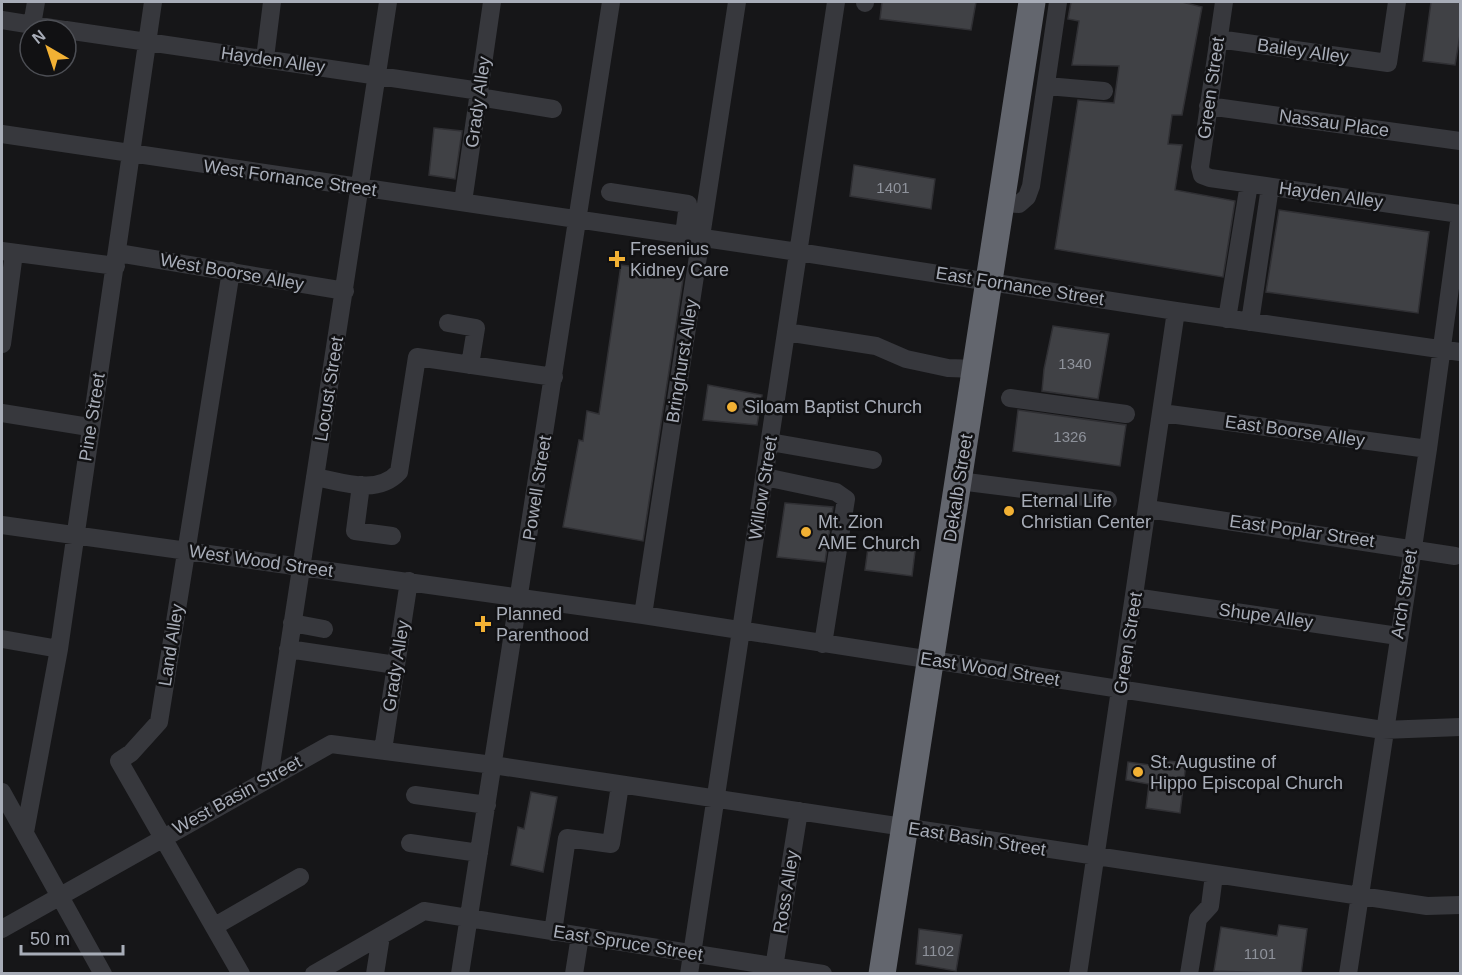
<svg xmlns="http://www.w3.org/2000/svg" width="1462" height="975" font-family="Arial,sans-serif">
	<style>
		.building { fill: #404145; stroke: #303034; stroke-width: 1.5 }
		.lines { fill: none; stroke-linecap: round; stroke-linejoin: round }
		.minor { stroke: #37383d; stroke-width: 18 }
		.highway { stroke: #63666e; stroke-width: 27 }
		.poi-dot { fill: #f2b134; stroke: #111113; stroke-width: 2 }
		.labels { text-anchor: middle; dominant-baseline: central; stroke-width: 5; stroke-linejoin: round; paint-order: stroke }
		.number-label { font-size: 15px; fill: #8e929b }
		.street-label { font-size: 18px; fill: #a8adb8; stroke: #111113 }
		.poi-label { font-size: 18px; fill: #a8adb8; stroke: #111113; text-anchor: start }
	</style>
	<rect width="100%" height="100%" fill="#161618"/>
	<!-- building -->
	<path class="building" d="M882 2H976L971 30 880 19Z
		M1071 2H1182L1202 7 1182 115H1172L1168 144 1182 145 1175 190 1235 201 1223 277 1055 249 1078 100 1114 103 1119 66 1072 65 1079 21 1068 19Z
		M1431 2H1461V29L1455 65 1423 61Z
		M434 128 462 131 455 179 429 175Z
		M854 165 935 179 931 209 850 196Z
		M1279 210 1429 232 1418 313 1266 292Z
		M621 265 684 273 643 541 563 527 579 440 583 441 587 411 599 414Z
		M1053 326 1109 334 1098 399 1042 391 1044 369Z
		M708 385 762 395 757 425 703 420Z
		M1018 410 1126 425 1120 466 1013 451Z
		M785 503 833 507 825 562 777 557Z
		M902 537 906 542 916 543 912 576 865 570 868 548 878 549 879 541 894 543V540Z
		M1158 760 1186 763 1180 813 1146 808 1149 784 1126 780 1128 762 1157 766Z
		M531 792 557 797 543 872 511 865 518 827 524 829Z
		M1279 925 1307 929 1301 974 1214 971 1221 927 1277 936Z
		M919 929 962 935 956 971 916 964Z"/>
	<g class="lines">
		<!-- minor -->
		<path class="minor" d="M1224 2 1200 167 1202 175 1210 178 1460 214
			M865 3V2
			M2 20 64 30
			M32 25 36 2
			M66 30 480 91
			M1218 39 1388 63 1397 2
			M265 58 272 2
			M1047 86 1104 91
			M479 97 553 109
			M1208 106 1460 141
			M2 134 798 252 1176 311 1460 352
			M610 192 688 204 684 235
			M463 202 492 2
			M1002 203 1019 204 1027 197 1031 186 1058 2
			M2 251 116 266
			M118 253 345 291
			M231 271 159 722 131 753 119 761 241 974
			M1227 319 1249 184
			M1250 322 1270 187
			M448 323 476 328 470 365
			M786 332 876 346 906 359 948 368 977 369
			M2 344 14 253
			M1010 398 1126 414
			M2 413 89 427
			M1162 413 1428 449
			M770 442 873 460
			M315 477C342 482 377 496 399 472L417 357 554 377
			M765 477 836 492 846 499 823 644
			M959 481 1108 500
			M361 485 355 531 392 536
			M1148 509 1455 556
			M2 525 643 615 1383 730 1460 727
			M1134 597 1398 636
			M643 615 737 2
			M292 623 324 629
			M2 639 59 649
			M288 649 396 665
			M383 750 409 581
			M269 777 388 2
			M2 792 103 974
			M415 795 487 805
			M25 832 59 649 153 2
			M410 843 479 853
			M215 926 300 877
			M2 929 331 744 493 765 1427 906 1460 905
			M553 932 567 838 611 844 620 785
			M314 974 424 911 823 974
			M375 974 381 936
			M460 974 611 2
			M574 974 580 936
			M689 974 836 2
			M773 974 799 811
			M1078 974 1176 311
			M1189 974 1198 919 1210 906 1214 875
			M1348 974 1428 449 1460 215"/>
		<!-- highway -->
		<path class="highway" d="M882 974 1032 2"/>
	</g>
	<!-- markers -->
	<g class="poi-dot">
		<path d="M614 250h6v6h6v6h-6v6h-6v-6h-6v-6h6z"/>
		<circle cx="732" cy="407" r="6"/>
		<circle cx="1009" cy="511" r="6"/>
		<circle cx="806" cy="532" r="6"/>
		<path d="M480 615h6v6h6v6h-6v6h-6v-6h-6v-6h6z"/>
		<circle cx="1138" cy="772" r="6"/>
	</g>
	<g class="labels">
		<!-- number labels -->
		<g class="number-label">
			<text x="893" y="187">1401</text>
			<text x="1075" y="363">1340</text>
			<text x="1070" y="436">1326</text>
			<text x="938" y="950">1102</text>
			<text x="1260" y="953">1101</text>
		</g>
		<!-- street labels -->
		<g class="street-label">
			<text transform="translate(1303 51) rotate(8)">Bailey Alley</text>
			<text transform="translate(273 60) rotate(8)">Hayden Alley</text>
			<text transform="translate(1211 88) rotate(-82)">Green Street</text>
			<text transform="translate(478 102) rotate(-82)">Grady Alley</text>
			<text transform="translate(1334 123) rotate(8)">Nassau Place</text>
			<text transform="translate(290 178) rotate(8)">West Fornance Street</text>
			<text transform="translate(1331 195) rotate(8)">Hayden Alley</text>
			<text transform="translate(232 272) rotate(10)">West Boorse Alley</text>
			<text transform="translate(1020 286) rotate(9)">East Fornance Street</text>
			<text transform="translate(682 361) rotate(-81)">Bringhurst Alley</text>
			<text transform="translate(329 389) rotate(-81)">Locust Street</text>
			<text transform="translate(92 417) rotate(-81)">Pine Street</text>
			<text transform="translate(1295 431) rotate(8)">East Boorse Alley</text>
			<text transform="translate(537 488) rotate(-81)">Powell Street</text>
			<text transform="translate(763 488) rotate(-81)">Willow Street</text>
			<text transform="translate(958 488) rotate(-81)">Dekalb Street</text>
			<text transform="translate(1302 531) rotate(8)">East Poplar Street</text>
			<text transform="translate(261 561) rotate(8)">West Wood Street</text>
			<text transform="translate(1404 594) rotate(-81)">Arch Street</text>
			<text transform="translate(1266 616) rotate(8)">Shupe Alley</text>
			<text transform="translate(1128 643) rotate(-81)">Green Street</text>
			<text transform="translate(171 645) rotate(-81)">Land Alley</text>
			<text transform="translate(396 666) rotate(-81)">Grady Alley</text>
			<text transform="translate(990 669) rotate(9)">East Wood Street</text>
			<text transform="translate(237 795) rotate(-29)">West Basin Street</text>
			<text transform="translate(977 839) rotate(9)">East Basin Street</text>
			<text transform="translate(786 892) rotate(-81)">Ross Alley</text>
			<text transform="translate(628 943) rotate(9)">East Spruce Street</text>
		</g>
		<!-- poi labels -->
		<g class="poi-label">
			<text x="630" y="249">Fresenius<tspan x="630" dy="21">Kidney Care</tspan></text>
			<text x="744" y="407">Siloam Baptist Church</text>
			<text x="1021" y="501">Eternal Life<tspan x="1021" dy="21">Christian Center</tspan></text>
			<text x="818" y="522">Mt. Zion<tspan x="818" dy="21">AME Church</tspan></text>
			<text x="496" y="614">Planned<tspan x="496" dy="21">Parenthood</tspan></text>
			<text x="1150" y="762">St. Augustine of<tspan x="1150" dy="21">Hippo Episcopal Church</tspan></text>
		</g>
	</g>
	<!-- border -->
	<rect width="1462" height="975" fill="none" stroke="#a8adb8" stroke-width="6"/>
	<!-- north arrow -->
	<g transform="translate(48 48) rotate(321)"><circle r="28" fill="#111113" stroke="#4d4f55" stroke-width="1.5"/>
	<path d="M0-4.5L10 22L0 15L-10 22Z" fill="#f2b134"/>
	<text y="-9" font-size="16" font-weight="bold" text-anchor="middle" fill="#a8adb8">N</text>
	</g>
	<!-- scale -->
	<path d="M21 945v9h102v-9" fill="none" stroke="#a8adb8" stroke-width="3"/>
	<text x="30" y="945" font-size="18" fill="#a8adb8" stroke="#111113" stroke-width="4.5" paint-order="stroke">50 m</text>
</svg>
